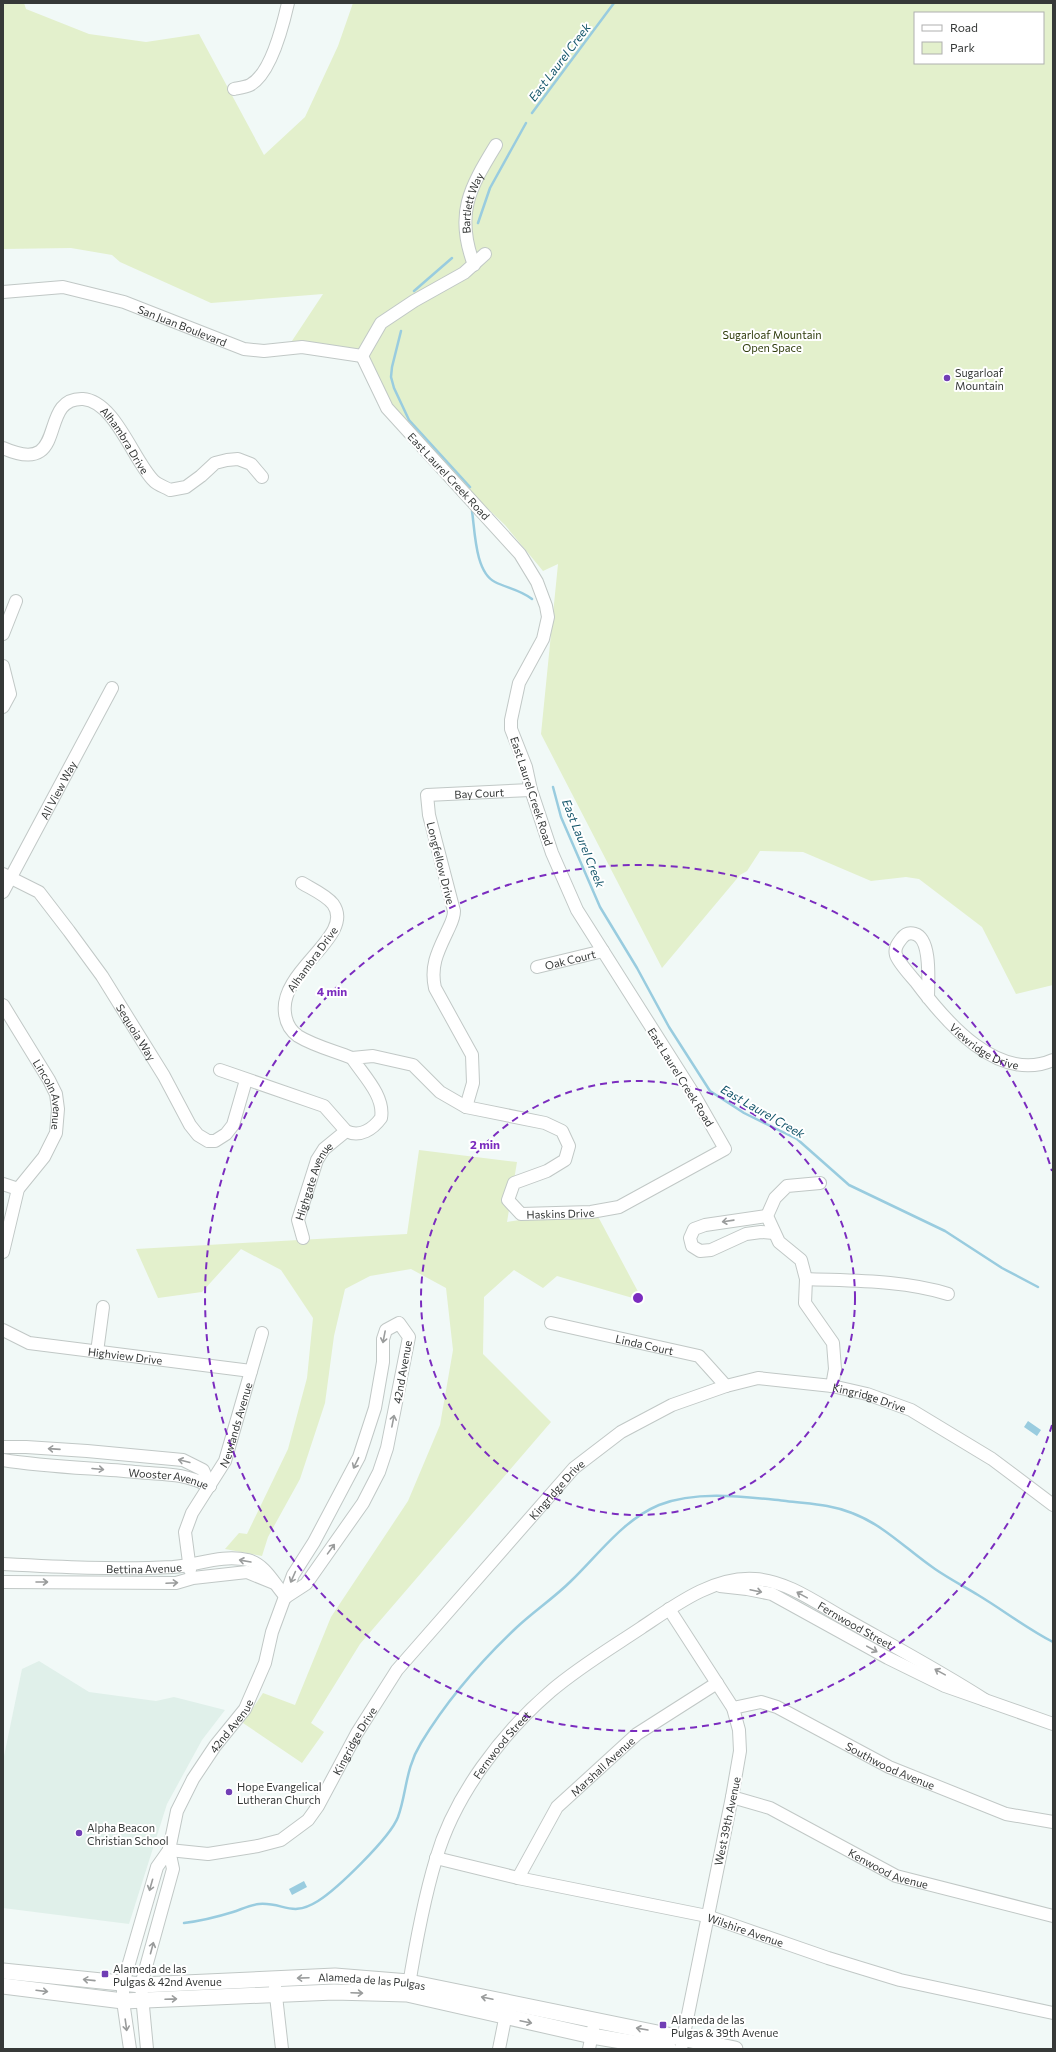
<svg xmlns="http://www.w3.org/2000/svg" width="1056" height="2052" font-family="Commissioner,sans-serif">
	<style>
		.built { fill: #e0f0ea }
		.green { fill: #e3f0cc; fill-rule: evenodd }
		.water { fill: #99ccdf }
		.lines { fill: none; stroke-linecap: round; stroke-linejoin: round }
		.stream { stroke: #99ccdf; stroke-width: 2.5 }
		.minor-casing { stroke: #c1c8c6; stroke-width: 14 }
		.major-casing { stroke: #c1c8c6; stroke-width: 17 }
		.minor { stroke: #fff; stroke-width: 12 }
		.major { stroke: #fff; stroke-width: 15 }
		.oneway { stroke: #9a9c9c }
		.ring { fill: none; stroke: #7b2cbf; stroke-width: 2; stroke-dasharray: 7 5 }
		.poi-dot { fill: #713eb5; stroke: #fff; stroke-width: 1.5 }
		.labels { text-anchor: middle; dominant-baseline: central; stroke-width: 4; stroke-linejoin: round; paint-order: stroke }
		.street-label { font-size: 11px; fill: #363938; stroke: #fff }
		.park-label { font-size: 11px; fill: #2e3b0b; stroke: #fff }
		.poi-label { font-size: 11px; fill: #363938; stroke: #fff; text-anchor: start }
		.water-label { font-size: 12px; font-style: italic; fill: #13556a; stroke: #fff }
		.centre { fill: #7b2cbf; stroke: #fff; stroke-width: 2 }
		.ring-label { font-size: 12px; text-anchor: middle; font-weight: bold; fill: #7b2cbf; stroke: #fff; stroke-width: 4; stroke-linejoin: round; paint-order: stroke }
	</style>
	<rect width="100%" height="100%" fill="#f1f9f7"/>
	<!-- built -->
	<path class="built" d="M39 1661 89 1692 156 1701 174 1697 225 1710 202 1740 167 1804 129 1924 3 1908V1761L22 1669Z"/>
	<!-- green -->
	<path class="green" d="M3 3H24L26 9 89 34 146 42 199 34 264 155 305 117 338 46 353 3H1053V985L1016 994 982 927 919 879 906 877 871 881 803 852 760 851 747 871 740 875 662 968 541 734 558 564 543 571 505 525 385 410 359 359 286 350 323 294 211 303 120 262 112 255 71 248 3 249ZM915 13H1043V63H915Z
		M419 1150 517 1162 507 1222 594 1209 643 1301 557 1276 543 1288 514 1270 484 1297 483 1354 551 1422 360 1644 311 1723 324 1732 302 1763 243 1723 263 1693 295 1705 331 1617 408 1501 440 1425 453 1350 446 1288 411 1269 370 1276 345 1289 334 1336 325 1403 300 1479 268 1537 262 1556 225 1549 239 1533 247 1534 288 1449 307 1378 313 1318 281 1270 241 1249 202 1292 158 1298 136 1249 407 1234Z"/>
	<!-- water -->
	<path class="water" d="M1028 1421 1041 1430 1037 1436 1024 1427Z
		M304 1881 307 1887 292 1895 289 1889Z"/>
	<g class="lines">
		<!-- stream -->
		<path class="stream" d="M532 113 614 3
			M478 223 490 188 526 123
			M414 291 452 258
			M401 331 392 367 391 377 394 388 409 420 470 487
			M472 511C475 531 475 572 495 582 507 588 521 590 532 599
			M553 787 561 817 600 907 637 968 669 1027 710 1091 744 1113 797 1139 849 1185 945 1231 1002 1268 1038 1287
			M184 1923C200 1921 217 1917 233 1912 242 1909 250 1905 259 1904 284 1902 291 1918 318 1901 337 1889 390 1838 398 1817 407 1792 405 1769 421 1743 447 1700 479 1663 516 1628 534 1611 554 1598 571 1581 599 1554 623 1520 659 1505 698 1490 746 1497 786 1501 809 1504 830 1504 852 1513 884 1525 907 1550 935 1569 948 1578 963 1586 978 1595 1003 1610 1026 1628 1053 1642"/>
		<!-- minor casing -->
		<g class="minor-casing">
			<g id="minor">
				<path d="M234 89C239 88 246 87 250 85 271 74 283 25 288 3"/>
				<path id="s1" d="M474 265C455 214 469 189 496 145"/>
				<path id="s2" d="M3 292 63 287 124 302 244 349 264 351 302 347 362 356"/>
				<path d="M362 356 381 323 414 301 464 273 485 254"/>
				<path id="s3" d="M3 448C71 478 36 397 83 399 115 401 134 462 154 481 158 485 165 487 170 490L186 487 201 476 215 463 227 460 238 459 251 464 262 477"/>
				<path d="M3 634 16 601"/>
				<path d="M3 666 10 694 3 707"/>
				<path id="s4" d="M3 874 39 892 69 931 102 976 164 1076 190 1125 198 1135 208 1141H215L226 1134 233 1125 246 1080"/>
				<path d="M302 883C312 889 326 895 333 904 356 936 279 970 285 1013 286 1023 291 1031 298 1036 314 1046 335 1051 352 1058"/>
				<path id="s5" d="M3 892 112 688"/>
				<path id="s6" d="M537 967 603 951"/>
				<path id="s7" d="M928 998C928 983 932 939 915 934 909 932 905 934 902 938 898 943 894 948 896 955 898 962 911 976 916 982 945 1021 998 1084 1053 1060"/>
				<path id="s8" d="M3 1005 49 1080 56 1094 58 1109 56 1133 44 1157 18 1189 3 1252"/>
				<path id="s9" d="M220 1070 324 1106 346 1131C360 1138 373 1129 381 1118 385 1096 363 1075 352 1058L373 1056 413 1065 440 1092 466 1107 545 1123 562 1131 569 1146 565 1160 547 1171 514 1183 508 1200 521 1214 591 1212 619 1207 725 1149 693 1093 577 910 552 853 531 790 526 767 511 729V720L519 683 543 639 548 617 546 606 537 582 520 554 387 408 362 356"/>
				<path id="s10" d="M466 1107 473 1083 472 1055 435 988C430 966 438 951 447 932 450 925 454 919 454 911L429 815 427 795 531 790"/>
				<path d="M820 1183 787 1186 775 1198 767 1216 779 1242 801 1260 806 1279 805 1303 833 1343 835 1369 832 1386"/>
				<path d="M3 1184 18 1189"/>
				<path d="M767 1216 705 1225 694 1229 690 1238 692 1246 700 1251 711 1250 746 1234 761 1232 774 1233"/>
				<path id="s11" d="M303 1238 298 1220 317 1160 324 1149 346 1131"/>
				<path d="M806 1279C853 1281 903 1280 948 1294"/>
				<path id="s12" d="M551 1323 699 1356 726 1386"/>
				<path id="s13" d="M3 1330 29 1343 251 1371"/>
				<path d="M97 1352 103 1307"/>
				<path d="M3 1447H26L87 1451 183 1460 203 1470 210 1486"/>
				<path id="s14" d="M3 1460C46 1467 92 1468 135 1472 166 1475 180 1472 210 1486"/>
				<path id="s15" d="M3 1564C59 1567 116 1570 173 1567 198 1565 222 1554 248 1560 266 1565 274 1584 286 1597"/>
				<path id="s16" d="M190 1570 185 1532 192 1513 225 1461 262 1333"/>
				<path d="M3 1582 176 1583 193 1578 247 1572 274 1583"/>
				<path d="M720 1586 747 1589 772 1594 888 1658 945 1686 1053 1724"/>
				<path d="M669 1609 733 1708 739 1730 740 1751 732 1797 681 2049"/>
				<path id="s17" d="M733 1708 761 1702 777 1707 889 1767 1006 1814 1053 1822"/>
				<path id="s18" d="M732 1797 770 1808 896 1876 1053 1916"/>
				<path id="s19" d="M169 1850 208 1854 258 1846 281 1840 308 1820 318 1806 357 1733 397 1670 574 1468 621 1432 672 1405 726 1386 758 1378 832 1386 867 1394 911 1410 992 1459 1053 1505"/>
				<path id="s20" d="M436 1858 518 1878 707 1916 828 1958 900 1980 1053 2013"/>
				<path id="s21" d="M518 1878 557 1807 637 1734 717 1683"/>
				<path d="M275 1987 282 2049"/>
				<path id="s22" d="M408 1991C415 1947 423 1902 436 1859 454 1796 502 1733 551 1691 579 1667 611 1648 641 1628 674 1606 713 1576 755 1579 788 1581 818 1604 847 1620 893 1646 940 1671 985 1700"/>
				<path d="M130 2049 123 2001V1984L157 1867 169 1850"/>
				<path id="s23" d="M147 2049 141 1985 173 1869 169 1850 177 1811 193 1779 215 1746 245 1709 265 1663 272 1632 293 1575 314 1542 359 1457 375 1408 383 1362V1339L386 1330 399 1323 409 1337 387 1448 379 1472 363 1503 306 1584 286 1597"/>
				<path d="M499 2049 507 2009"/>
				<path d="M589 2049 593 2029"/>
			</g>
		</g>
		<!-- major casing -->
		<g class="major-casing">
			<g id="major">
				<path id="s24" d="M3 1971 141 1985 335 1976 409 1982 735 2049"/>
				<path d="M3 1986 123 2001 334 1992 407 1994 592 2036 669 2049"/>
			</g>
		</g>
		<!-- minor -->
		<use href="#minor" class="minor"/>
		<!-- major -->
		<use href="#major" class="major"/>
	</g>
	<!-- one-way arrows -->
	<defs><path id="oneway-shaft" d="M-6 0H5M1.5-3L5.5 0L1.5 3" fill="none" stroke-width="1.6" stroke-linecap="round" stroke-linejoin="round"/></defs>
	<g class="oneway">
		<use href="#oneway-shaft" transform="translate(728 1221) rotate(172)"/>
		<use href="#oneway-shaft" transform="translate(384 1337) rotate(101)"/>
		<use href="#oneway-shaft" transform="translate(393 1421) rotate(-79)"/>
		<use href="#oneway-shaft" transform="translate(54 1449) rotate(-176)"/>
		<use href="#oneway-shaft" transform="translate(184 1461) rotate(-166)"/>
		<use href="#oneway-shaft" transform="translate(356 1463) rotate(116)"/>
		<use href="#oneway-shaft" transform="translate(98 1469) rotate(5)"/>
		<use href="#oneway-shaft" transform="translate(331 1549) rotate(-54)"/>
		<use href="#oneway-shaft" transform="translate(245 1561) rotate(-170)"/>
		<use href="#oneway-shaft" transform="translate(293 1577) rotate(114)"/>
		<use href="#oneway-shaft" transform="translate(42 1582)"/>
		<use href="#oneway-shaft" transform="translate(172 1583) rotate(-3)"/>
		<use href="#oneway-shaft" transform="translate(756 1591) rotate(12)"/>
		<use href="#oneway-shaft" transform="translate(802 1595) rotate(-151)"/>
		<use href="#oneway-shaft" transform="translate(872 1649) rotate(29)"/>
		<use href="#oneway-shaft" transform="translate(940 1672) rotate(-151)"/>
		<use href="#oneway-shaft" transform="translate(151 1885) rotate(106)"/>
		<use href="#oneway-shaft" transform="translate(152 1948) rotate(-75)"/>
		<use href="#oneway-shaft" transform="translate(303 1978) rotate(178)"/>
		<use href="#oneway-shaft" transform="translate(89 1980) rotate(-174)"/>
		<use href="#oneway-shaft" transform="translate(42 1991) rotate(7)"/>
		<use href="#oneway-shaft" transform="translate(357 1993) rotate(2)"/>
		<use href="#oneway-shaft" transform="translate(487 1998) rotate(-168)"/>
		<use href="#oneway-shaft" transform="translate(171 1999) rotate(-2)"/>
		<use href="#oneway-shaft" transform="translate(526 2022) rotate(12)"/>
		<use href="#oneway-shaft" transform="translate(126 2025) rotate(82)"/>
		<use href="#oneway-shaft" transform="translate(642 2029) rotate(-170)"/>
	</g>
	<!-- distance rings -->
	<g class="ring">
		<circle cx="638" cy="1298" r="217"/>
		<path d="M1052 1425A433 433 0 1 1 1052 1171"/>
	</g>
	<!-- markers -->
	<g class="poi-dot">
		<circle cx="947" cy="378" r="4"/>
		<circle cx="229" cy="1792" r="4"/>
		<circle cx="79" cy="1833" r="4"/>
		<rect x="101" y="1970" width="8" height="8" rx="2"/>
		<rect x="659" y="2021" width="8" height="8" rx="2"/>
	</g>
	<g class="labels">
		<!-- street labels -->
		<g class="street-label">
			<text stroke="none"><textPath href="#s1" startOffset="64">Bartlett Way</textPath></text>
			<text stroke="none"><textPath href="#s2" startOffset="186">San Juan Boulevard</textPath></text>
			<text stroke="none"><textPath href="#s3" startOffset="173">Alhambra Drive</textPath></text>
			<text transform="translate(449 476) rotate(47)">East Laurel Creek Road</text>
			<text stroke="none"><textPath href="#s5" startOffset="116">All View Way</textPath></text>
			<text transform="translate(532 791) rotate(72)">East Laurel Creek Road</text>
			<text stroke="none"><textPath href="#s10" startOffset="382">Bay Court</textPath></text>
			<text transform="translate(441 863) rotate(76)">Longfellow Drive</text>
			<text transform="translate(312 959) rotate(-54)">Alhambra Drive</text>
			<text stroke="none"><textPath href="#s6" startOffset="34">Oak Court</textPath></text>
			<text stroke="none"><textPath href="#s4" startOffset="211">Sequoia Way</textPath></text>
			<text stroke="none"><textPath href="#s7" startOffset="231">Viewridge Drive</textPath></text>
			<text transform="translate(681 1077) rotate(58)">East Laurel Creek Road</text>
			<text stroke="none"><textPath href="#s8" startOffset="102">Lincoln Avenue</textPath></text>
			<text stroke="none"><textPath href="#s11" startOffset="61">Highgate Avenue</textPath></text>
			<text stroke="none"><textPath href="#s9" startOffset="646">Haskins Drive</textPath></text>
			<text stroke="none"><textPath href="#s12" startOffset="96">Linda Court</textPath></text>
			<text stroke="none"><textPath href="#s13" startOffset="126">Highview Drive</textPath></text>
			<text transform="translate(402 1372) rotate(-80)">42nd Avenue</text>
			<text stroke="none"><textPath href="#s19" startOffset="911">Kingridge Drive</textPath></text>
			<text stroke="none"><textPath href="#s16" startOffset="158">Newlands Avenue</textPath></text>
			<text stroke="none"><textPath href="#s14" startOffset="167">Wooster Avenue</textPath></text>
			<text stroke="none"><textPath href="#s19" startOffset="563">Kingridge Drive</textPath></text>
			<text stroke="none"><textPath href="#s15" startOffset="141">Bettina Avenue</textPath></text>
			<text stroke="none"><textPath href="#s22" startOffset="689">Fernwood Street</textPath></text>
			<text stroke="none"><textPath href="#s23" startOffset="345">42nd Avenue</textPath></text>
			<text stroke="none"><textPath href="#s19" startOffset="239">Kingridge Drive</textPath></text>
			<text stroke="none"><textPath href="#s22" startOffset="268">Fernwood Street</textPath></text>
			<text stroke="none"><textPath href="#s17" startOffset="173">Southwood Avenue</textPath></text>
			<text stroke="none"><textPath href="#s21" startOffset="142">Marshall Avenue</textPath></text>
			<text transform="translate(727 1821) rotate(-78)">West 39th Avenue</text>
			<text stroke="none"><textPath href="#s18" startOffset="173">Kenwood Avenue</textPath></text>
			<text stroke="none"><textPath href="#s20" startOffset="318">Wilshire Avenue</textPath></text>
			<text stroke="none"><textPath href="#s24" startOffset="370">Alameda de las Pulgas</textPath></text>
		</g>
		<!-- park labels -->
		<g class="park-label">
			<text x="772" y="334">Sugarloaf Mountain<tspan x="772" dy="13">Open Space</tspan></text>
		</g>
		<!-- poi labels -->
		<g class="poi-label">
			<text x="955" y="372">Sugarloaf<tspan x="955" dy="13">Mountain</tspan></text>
			<text x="237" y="1786">Hope Evangelical<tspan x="237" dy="13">Lutheran Church</tspan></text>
			<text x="87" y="1827">Alpha Beacon<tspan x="87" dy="13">Christian School</tspan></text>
			<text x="113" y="1968">Alameda de las<tspan x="113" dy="13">Pulgas &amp; 42nd Avenue</tspan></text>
			<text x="671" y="2019">Alameda de las<tspan x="671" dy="13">Pulgas &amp; 39th Avenue</tspan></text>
		</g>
		<!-- water labels -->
		<g class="water-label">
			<text transform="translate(559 62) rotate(-53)">East Laurel Creek</text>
			<text transform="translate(584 843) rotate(68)">East Laurel Creek</text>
			<text transform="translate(763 1111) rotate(30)">East Laurel Creek</text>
		</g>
	</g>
	<circle cx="638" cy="1298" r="6" class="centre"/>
	<g class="ring-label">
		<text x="332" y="996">4 min</text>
		<text x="485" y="1149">2 min</text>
	</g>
	<!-- border -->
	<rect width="1056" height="2052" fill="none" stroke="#363938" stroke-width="8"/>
	<!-- legend -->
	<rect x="914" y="12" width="130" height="52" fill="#ffffff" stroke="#afb0af"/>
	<rect x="922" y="25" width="20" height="6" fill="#ffffff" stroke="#afb0af"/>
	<text x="950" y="32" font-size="12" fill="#363938">Road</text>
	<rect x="922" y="42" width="20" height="12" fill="#e3f0cc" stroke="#afb0af"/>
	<text x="950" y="52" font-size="12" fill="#363938">Park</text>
</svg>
